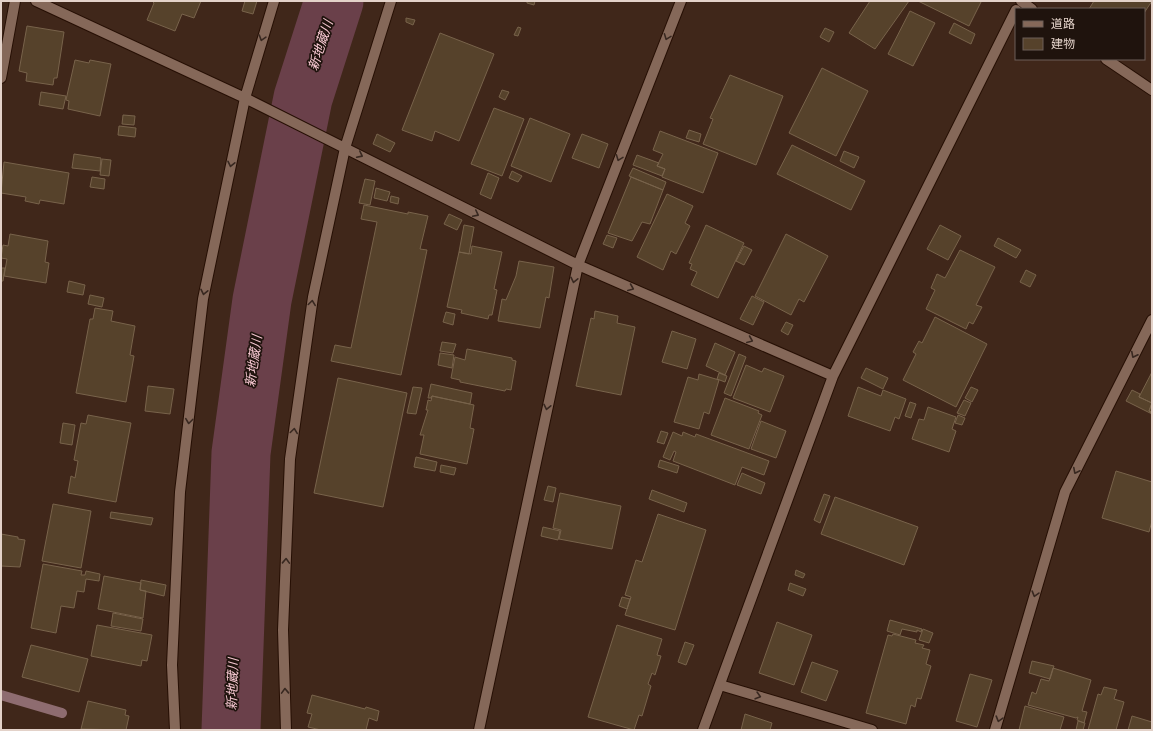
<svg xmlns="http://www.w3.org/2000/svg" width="1153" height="731" font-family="'Golos Text','Noto Sans JP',sans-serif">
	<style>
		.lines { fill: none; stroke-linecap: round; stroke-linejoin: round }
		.stream { stroke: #8e6c70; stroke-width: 10 }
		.river { stroke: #6a404a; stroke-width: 59 }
		.building { fill: #56422b; stroke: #78634b }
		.minor-casing { stroke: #260f04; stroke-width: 12 }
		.minor { stroke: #856859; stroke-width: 10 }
		.oneway { stroke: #382820 }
		.labels { text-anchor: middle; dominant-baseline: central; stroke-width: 3.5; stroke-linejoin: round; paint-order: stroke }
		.water-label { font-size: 13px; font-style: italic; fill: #f9cad4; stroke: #1f130d }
	</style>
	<rect width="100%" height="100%" fill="#40271a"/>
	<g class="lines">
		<!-- stream -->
		<path class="stream" d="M1 695 62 713"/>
		<!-- river -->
		<path class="river" d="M231 730 241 453 262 300 303 98 334 1"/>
	</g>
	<!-- building -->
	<path class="building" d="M152 1H201L194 18 182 14 175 31 147 20 154 3Z
		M245 1H257L253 14 242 11Z
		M527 1H535L534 5 527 3Z
		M870 1H909L875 49 849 33Z
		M918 1H979L981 2 969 26Z
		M1094 1H1152L1144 13V9H1089Z
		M910 11 935 23 913 66 888 54Z
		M406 18 415 20 413 25 406 22Z
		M954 23 975 34 971 44 949 33Z
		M27 26 64 32 57 78H54L53 85 26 81 27 73 19 71Z
		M518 27 521 28 518 36 514 35Z
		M825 28 834 32 829 42 820 37Z
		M440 33 494 54 459 141 435 131 432 141 402 130Z
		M75 60 89 63 90 60 111 64 100 116 68 109 69 101 66 100Z
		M822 68 868 91 836 156 789 133Z
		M730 75 783 96 756 165 703 144 713 119 710 118Z
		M502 90 509 92 505 100 499 97Z
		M41 92 66 96 63 109 39 105Z
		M494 108 524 119 502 176 471 164Z
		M123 115 135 116 134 125 122 124Z
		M530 118 570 134 551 182 511 166Z
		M119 126 136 128 135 137 118 135Z
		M689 130 701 134 699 142 686 138Z
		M660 131 718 153 703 193 662 177 665 169 657 166 663 154 653 150Z
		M377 134 395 143 390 152 373 144Z
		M582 134 608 144 599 168 572 158Z
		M792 145 865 181 851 210 777 174Z
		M844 151 859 157 854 168 840 161Z
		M74 154 101 158 100 171 72 168Z
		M637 155 659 163 657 166 665 169 662 176 633 165Z
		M102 159 111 160 109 176 100 175Z
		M4 162 69 173 64 204 40 200 39 204 25 201 26 197 1 193Z
		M633 168 666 182 663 190 629 176Z
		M512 171 522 176 518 182 509 178Z
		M488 173 499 178 491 199 480 194Z
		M92 177 105 179 104 189 90 187Z
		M631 177 663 190 650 224 642 222 632 241 608 233Z
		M365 179 375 181 370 205 359 203Z
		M376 188 390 192 387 201 374 198Z
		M667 194 693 206 685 223 690 226 676 254 671 251 663 270 637 257Z
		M391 196 399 198 398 204 390 202Z
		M364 205 408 214V212L428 216 420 249 427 250 401 375 331 361 335 345 351 348 377 222 361 219Z
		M449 214 462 220 457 230 444 224Z
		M464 225 474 227 469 254 459 252Z
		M706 225 744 243 718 298 691 285 697 272 690 269 692 264 689 263Z
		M940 225 961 236 948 260 927 249Z
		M10 234 48 241 45 262 49 263 46 283 4 276 7 259 1 258 3 245 8 246Z
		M786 234 828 256 804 302 799 299 791 315 755 296Z
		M607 235 617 238 613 248 603 244Z
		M998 238 1021 250 1016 258 994 246Z
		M472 246 502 252 494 289 497 290 492 315H489L488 319 461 313 462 310 447 307 459 252 471 254Z
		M744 246 752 250 744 265 736 261Z
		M960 250 995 267 976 305 982 307 973 324 969 322 966 329 926 309 935 290 931 288 937 274 945 278Z
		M519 261 554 267 549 298 546 297 540 328 498 321 502 299 506 300 516 276Z
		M1 268H5L3 281H1Z
		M1026 270 1036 275 1030 287 1020 282Z
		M69 281 85 285 83 295 67 292Z
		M90 295 104 298 102 307 88 304Z
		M752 296 764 302 753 325 740 319Z
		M95 308 113 311 111 321 135 326 130 355 134 356 126 402 76 393 90 319H93Z
		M595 311 618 316 617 323 635 327 621 395 576 386 591 318 594 319Z
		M446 312 455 314 453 325 443 322Z
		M935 317 987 344 956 407 903 380 916 354 913 352 919 341 922 343Z
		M786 322 793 325 788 335 781 331Z
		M672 331 696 339 687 369 662 362Z
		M442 342 456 344 453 353 440 351Z
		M715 343 735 352 725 375 706 366Z
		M467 349 512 358V360L516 361 511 390 506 389 505 391 460 382V380L451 378 455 357 465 360Z
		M440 353 454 355 452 368 438 365Z
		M739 354 746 357 731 396 724 393Z
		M746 365 762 372 764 368 784 376 770 412 733 398Z
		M866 368 888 378 883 389 861 378Z
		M1152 372V412L1149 411 1152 403 1139 397Z
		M719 373 727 376 725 382 717 379Z
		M699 374 719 380 709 414 704 412 699 429 674 422 688 377 698 380Z
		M338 378 407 393 383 507 314 493Z
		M431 384 472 393 470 404 432 396 431 398H428Z
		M148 386 174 389 170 414 145 411Z
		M413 387 422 388 416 414 407 413Z
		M858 387 881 396 883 390 906 399 899 419 895 417 890 431 848 416Z
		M971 387 978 390 972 402 965 398Z
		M1132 390 1140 394 1139 397 1152 403 1149 411 1152 414 1126 401Z
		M432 396 474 405 470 428 474 429 467 464 420 454 424 435H420L428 410H426L428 400 431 401Z
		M725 398 759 411 758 413 762 415 749 449 711 435Z
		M964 400 971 403 965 416 957 413Z
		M910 402 916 404 911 418 905 416Z
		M928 407 956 417 952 429 956 431 949 452 912 439 919 419 924 420Z
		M88 415 131 423 116 502 68 493 71 476 75 478 78 461 74 460 81 423 86 424Z
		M958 415 965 418 962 425 955 423Z
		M761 421 786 431 776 458 751 449Z
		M63 423 75 425 72 445 60 443Z
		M661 431 668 433 664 444 657 442Z
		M673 432 682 436 683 432 695 437 696 434 769 461 764 475 742 467 735 485 673 461 676 452 674 451 670 460 663 457Z
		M416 457 437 462 435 471 414 467Z
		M660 460 679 466 677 473 658 467Z
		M441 465 456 468 454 475 440 472Z
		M1116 471 1152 482V521L1149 532 1102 518Z
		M742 473 765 483 761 494 737 485Z
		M548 486 556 488 553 502 544 500Z
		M652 490 687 503 684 512 649 499Z
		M560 493 621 506 612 549 559 539 561 530 553 528Z
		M824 494 830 496 820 523 814 520Z
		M835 497 918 527 904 565 821 534Z
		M53 504 91 511 81 568 42 561Z
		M111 512 153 518 151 525 110 518Z
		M658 514 706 530 675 630 625 615 631 597 625 595 636 560 642 562Z
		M543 527 560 531 558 540 541 536Z
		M1 534 18 537V539L25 540 20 567 1 566Z
		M43 564 82 571 81 575H85L86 571 100 574 99 581 86 579 84 592 77 591 74 608 61 606 56 633 31 628Z
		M796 570 805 574 803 578 795 575Z
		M104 576 141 583 140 590 146 591 143 618 98 609Z
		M141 580 166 585 164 596 140 590Z
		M790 583 806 589 803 596 788 590Z
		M622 597 630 599 627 609 619 606Z
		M113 613 143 619 141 631 111 626Z
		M890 620 922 629 921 632 917 630V632L902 629 900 635 887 631Z
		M777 622 812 635 794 685 759 673Z
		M97 625 152 635 147 661 142 660 141 666 91 656Z
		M617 625 662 639 657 655 661 656 655 675 652 673 648 684 651 686 642 716 639 715 634 730 588 717Z
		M923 629 933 633 929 643 919 640Z
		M893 634 916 640 915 643 924 645 922 648 930 650 926 664 931 666 921 699 917 698 915 707 911 705 906 724 866 713 888 635 892 636Z
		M685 642 694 645 686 665 678 662Z
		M31 645 88 659 79 692 22 677Z
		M1032 661 1054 666 1050 679 1029 673Z
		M812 662 838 671 826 701 801 692Z
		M1053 668 1091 680 1082 711 1087 712 1084 723 1077 720 1078 717 1076 718 1028 705 1032 692 1036 694 1041 679 1049 681Z
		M970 674 992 680 977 727 956 721Z
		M1104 687 1117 690 1114 699 1124 702 1116 730H1088L1098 694 1101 695Z
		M312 695 365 709 366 707 379 711 377 721 369 718 366 730H321L308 727 312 714 307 713Z
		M88 701 126 710 125 715 129 716 126 730 81 729Z
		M1025 706 1064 717 1060 730H1019Z
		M745 714 772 723 770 730H741Z
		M1132 716 1152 722V730H1128Z
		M1078 721 1085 723 1083 730H1076Z"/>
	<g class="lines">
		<!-- minor casing -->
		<g class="minor-casing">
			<path id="minor" d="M36 1 245 98 578 265 833 376
				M1021 1 1032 9
				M1106 59 1152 90
				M1 78 15 1
				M720 685 872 730
				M175 730 172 665 180 492 203 299 245 98 274 1
				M286 730 283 630 290 459 313 297 345 148 391 1
				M479 730 578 265 681 1
				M703 730 833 376 1016 10
				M995 730 1065 492 1152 320"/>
		</g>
		<!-- minor -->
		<use href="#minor" class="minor"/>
	</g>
	<!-- one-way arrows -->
	<defs><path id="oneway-chevron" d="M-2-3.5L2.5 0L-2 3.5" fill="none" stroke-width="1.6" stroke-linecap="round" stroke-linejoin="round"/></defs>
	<g class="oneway">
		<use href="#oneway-chevron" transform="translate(667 37) rotate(111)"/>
		<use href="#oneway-chevron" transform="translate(262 38) rotate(107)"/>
		<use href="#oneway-chevron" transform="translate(360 155) rotate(27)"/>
		<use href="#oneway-chevron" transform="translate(619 158) rotate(111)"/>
		<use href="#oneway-chevron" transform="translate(231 164) rotate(102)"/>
		<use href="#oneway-chevron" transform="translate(476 214) rotate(27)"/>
		<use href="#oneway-chevron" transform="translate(574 280) rotate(102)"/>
		<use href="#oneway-chevron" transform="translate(631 288) rotate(23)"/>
		<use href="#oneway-chevron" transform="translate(204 292) rotate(102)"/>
		<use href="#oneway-chevron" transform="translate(312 303) rotate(-82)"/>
		<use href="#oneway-chevron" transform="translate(750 340) rotate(23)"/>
		<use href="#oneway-chevron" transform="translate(1134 355) rotate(117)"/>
		<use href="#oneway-chevron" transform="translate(547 407) rotate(102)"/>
		<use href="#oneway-chevron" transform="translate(189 421) rotate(97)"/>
		<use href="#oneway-chevron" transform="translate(294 431) rotate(-82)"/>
		<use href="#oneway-chevron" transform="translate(1076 471) rotate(117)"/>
		<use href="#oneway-chevron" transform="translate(286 561) rotate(-88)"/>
		<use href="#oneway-chevron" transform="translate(1035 594) rotate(106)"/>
		<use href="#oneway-chevron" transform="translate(285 691) rotate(-92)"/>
		<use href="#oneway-chevron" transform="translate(758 696) rotate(16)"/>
		<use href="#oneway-chevron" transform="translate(999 719) rotate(106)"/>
	</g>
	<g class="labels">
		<!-- water labels -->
		<g class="water-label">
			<text transform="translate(320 45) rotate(-72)">新地蔵川</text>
			<text transform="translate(253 361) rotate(-82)">新地蔵川</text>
			<text transform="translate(232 684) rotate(-88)">新地蔵川</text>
		</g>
	</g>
	<!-- border -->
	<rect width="1153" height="731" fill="none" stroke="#e3d2c9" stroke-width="4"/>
	<!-- legend -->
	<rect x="1015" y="8" width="130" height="52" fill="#1f130d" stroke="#6d5f58"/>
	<rect x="1023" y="21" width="20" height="6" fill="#856859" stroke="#6d5f58"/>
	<text x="1051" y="28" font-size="12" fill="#e3d2c9">道路</text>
	<rect x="1023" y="38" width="20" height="12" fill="#56422b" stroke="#6d5f58"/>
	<text x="1051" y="48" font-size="12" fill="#e3d2c9">建物</text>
</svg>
